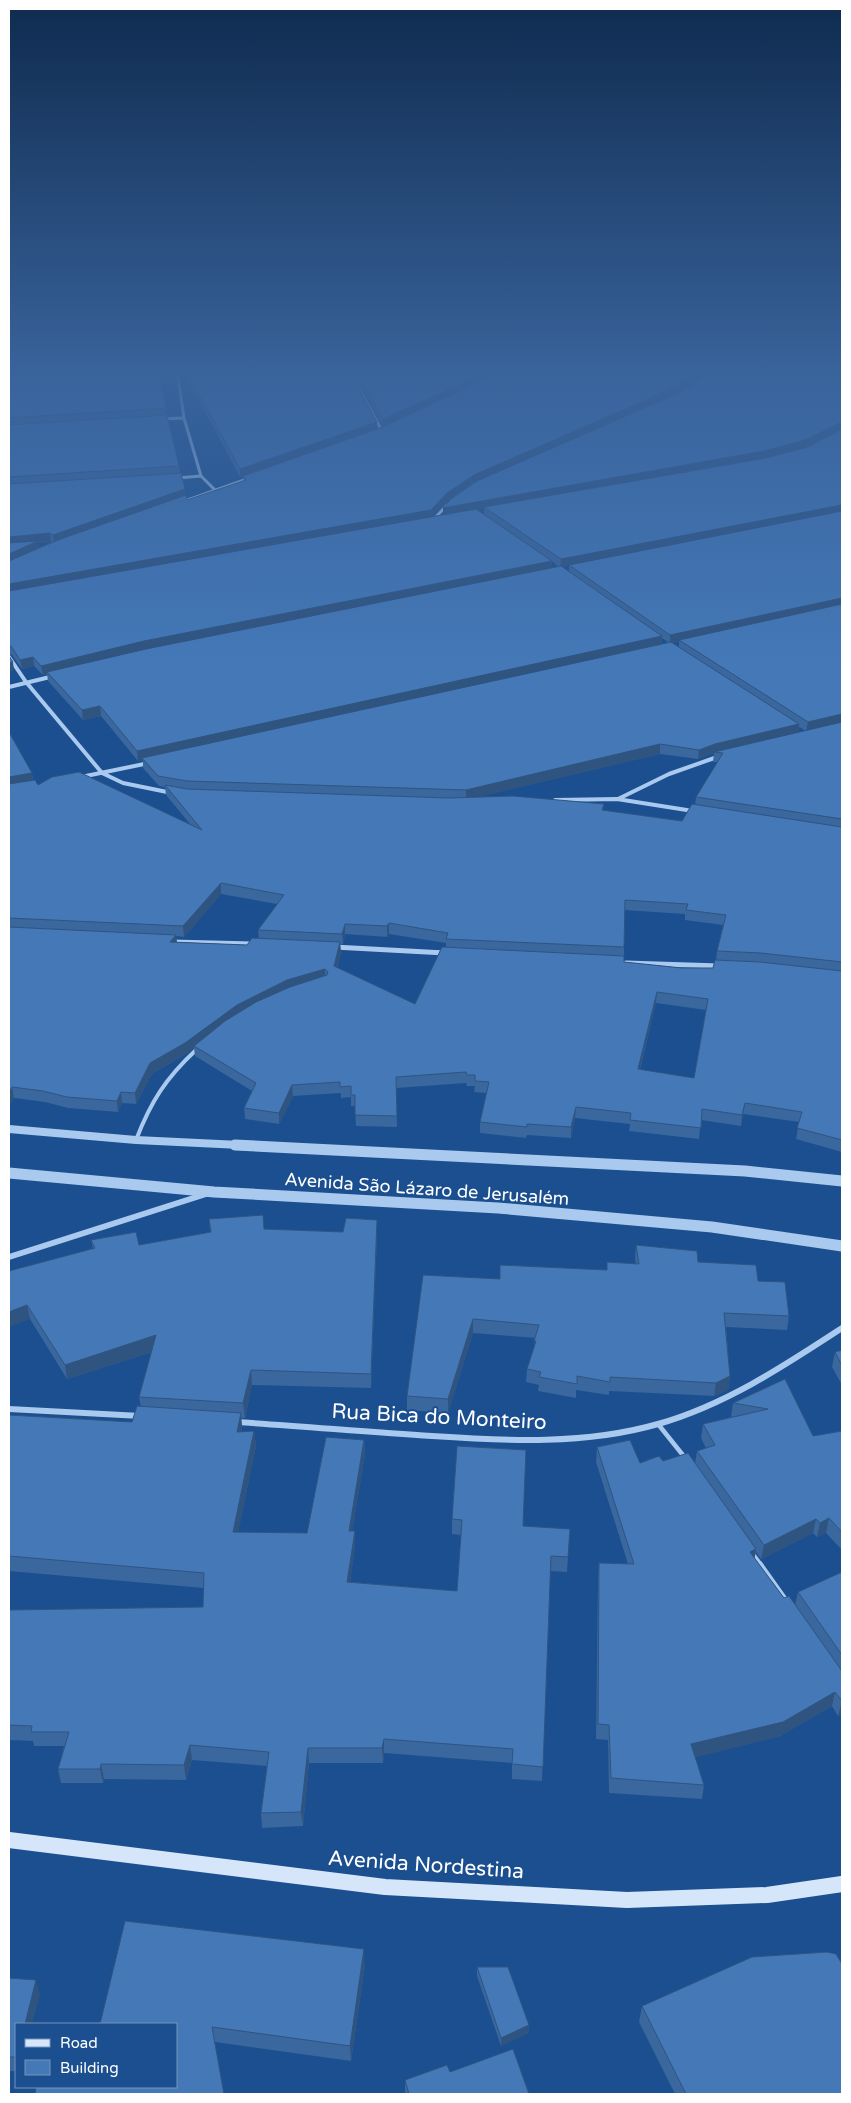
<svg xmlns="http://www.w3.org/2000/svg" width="851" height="2103" font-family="'Varela Round',sans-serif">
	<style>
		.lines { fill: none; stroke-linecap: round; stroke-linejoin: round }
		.service-far2 { stroke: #a9c9ee; stroke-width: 4 }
		.service-far1 { stroke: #a9c9ee; stroke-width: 4.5 }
		.service { stroke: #a9c9ee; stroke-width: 5.5 }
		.minor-far3 { stroke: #a9c9ee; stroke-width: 3 }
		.minor-far2 { stroke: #a9c9ee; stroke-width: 4 }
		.minor-far1 { stroke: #a9c9ee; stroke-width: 5 }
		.minor { stroke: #a9c9ee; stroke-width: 6 }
		.tertiary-far1 { stroke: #a9c9ee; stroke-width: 8 }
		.tertiary { stroke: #a9c9ee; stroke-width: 11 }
		.secondary { stroke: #d6e6fa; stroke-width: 16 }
		.wall { fill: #3a679d; fill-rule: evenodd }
		.shaded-wall { fill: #305480 }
		.building { fill: #4478b7; stroke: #305480; fill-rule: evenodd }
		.labels { text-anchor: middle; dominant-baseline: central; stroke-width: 4; stroke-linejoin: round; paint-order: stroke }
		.street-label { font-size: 18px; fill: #fff; stroke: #1b4f8f }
		.near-street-label { font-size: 21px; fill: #fff; stroke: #1b4f8f }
	</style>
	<rect width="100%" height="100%" fill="#1b4f8f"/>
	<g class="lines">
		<!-- service-far2 -->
		<path class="service-far2" d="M136 1140C151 1101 166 1078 196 1050"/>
		<!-- service-far1 -->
		<path class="service-far1" d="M658 1424 686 1459
			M752 1553 761 1565"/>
		<!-- service -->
		<path class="service" d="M760 1564 787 1602"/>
		<!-- minor-far3 -->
		<path class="minor-far3" d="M177 370 184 418 201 476 215 490
			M349 370 382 431
			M161 419 184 418
			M177 478 201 476
			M182 502 250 478
			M434 519 447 505"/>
		<!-- minor-far2 -->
		<path class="minor-far2" d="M9 657 26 682 102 773 123 783 172 793
			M9 687 54 676
			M81 777 149 763
			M618 799 669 774 720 756
			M555 800 617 799 693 811"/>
		<!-- minor-far1 -->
		<path class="minor-far1" d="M172 942 253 944
			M334 947 445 953
			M626 963 720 966"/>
		<!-- minor -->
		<path class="minor" d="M9 1257 206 1194
			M9 1409 141 1416
			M236 1422C301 1426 367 1432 432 1436 508 1441 585 1445 658 1424 725 1405 784 1366 842 1328"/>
		<!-- tertiary-far1 -->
		<path class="tertiary-far1" d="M9 1129 136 1140 259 1146"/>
		<!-- tertiary -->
		<path class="tertiary" d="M235 1145 745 1171 842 1181
			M9 1173 214 1192 498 1208 712 1227 842 1246"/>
		<!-- secondary -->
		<path class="secondary" d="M9 1840 385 1887 627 1900 767 1895 842 1884"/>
	</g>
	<!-- wall -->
	<path class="wall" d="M9 370 166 408V415L179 466 180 473 185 489V496L187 500 244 481 243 476 240 477 183 370H349L377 422V429L383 427 353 370H705L690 385 670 396 532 457 842 370V1152L796 1139 799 1122 743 1114 741 1126 701 1120 699 1139 629 1131 630 1124 575 1118 571 1138 527 1135 526 1138 480 1133V1122L486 1093 474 1092 475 1086H467L466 1083 396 1088 397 1127 356 1126 355 1106H351V1097L341 1098V1093L293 1096 279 1124 245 1119 244 1108 252 1091 195 1056 194 1048 186 1054 152 1074 136 1104 122 1103 118 1112 68 1108 45 1102 14 1098 9 1105V732L32 773 33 780 38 785 190 824 166 795 165 787 159 786 143 768V760L138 761 101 716 83 720 48 681 47 674 43 675 34 666 22 669 12 655 9 654ZM841 429H842L805 447ZM476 482 443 515 433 516 447 501ZM484 508V514L477 510ZM51 542H52L39 548 38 543ZM552 561 559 567 551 568ZM569 565V572L562 567ZM662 638 668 642 661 644ZM679 641V647L672 643ZM799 727 804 730 805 731 798 732ZM714 753 713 762H718L696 797 695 805 682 821 603 811 604 804 477 797 660 754 698 759ZM221 894 277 904 258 930 259 939 247 945 177 942 176 936 184 937ZM624 910 685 914V920L723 925 717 951 716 960 713 968H682L624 962ZM345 934 387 937 389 934 446 943V947L415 1004 337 968 341 953 340 944H343ZM656 1003 706 1010 694 1078 640 1070Z
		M209 1219 264 1229 343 1232 377 1220V1234L371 1388 252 1385 245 1418H241L242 1428 241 1432 254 1431 256 1446 238 1532 307 1533 364 1440 365 1454 352 1531 355 1546 350 1582 457 1591 461 1535 452 1534V1519L523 1526 568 1557 567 1572 550 1571 542 1781 512 1779V1763L384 1753 383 1763H309L303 1826 262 1828 261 1813 267 1766 192 1760 186 1780 104 1779 103 1783H61L58 1769 64 1746H34L33 1741 9 1740V1610L203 1607V1588L9 1571V1415L132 1422 141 1407 139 1397 152 1352 67 1379 30 1319 9 1271 93 1249 91 1240 139 1245 210 1232Z
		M636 1245 698 1262 758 1281 789 1316 787 1330 726 1327 730 1376 728 1390 714 1396 609 1391V1395L576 1390V1398L538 1391 539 1385 526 1382 527 1369 534 1348 535 1338 473 1333 448 1413 407 1410V1396L500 1279 607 1270V1262L636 1264 635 1258Z
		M842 1350V1385L832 1367 835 1352Z
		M785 1379 813 1436 842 1431V1550L826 1533 817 1537 813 1533 761 1559 756 1552 754 1558 784 1598 795 1605 798 1592 842 1572V1714L838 1716 832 1706 780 1736 695 1757 704 1785 702 1799 609 1793 608 1740 596 1739 598 1578 599 1563 628 1564 596 1462 597 1447 640 1463 663 1461 695 1463 697 1451 706 1448 701 1438 703 1424 731 1417 733 1403Z
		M365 1965 351 2061 215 2042 176 2024Z
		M477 1967 529 2025 528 2033 501 2046 477 1976Z
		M9 1978 40 1995 16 2024V2071H9Z
		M642 2006 842 2094H675L639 2022Z
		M450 2072 529 2094H405V2080Z"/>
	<!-- shaded-wall -->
	<path class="shaded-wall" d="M491 370H506L383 427V419Z
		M699 370H705L690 385 670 396 473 483 447 501 431 518 9 592V584L447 493 474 475Z
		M842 421 841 429 804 448 763 459 484 507V508L443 516V508Z
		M377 422V429L240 477V469Z
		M185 489V497L54 543 53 535Z
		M842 505V513L560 567 561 559Z
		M50 533 51 542 38 543 39 549 9 562V537Z
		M552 561 551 569 47 672V674L43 675 41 666 144 641Z
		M842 598V607L679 640V641L670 643V635Z
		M662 636 661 645 142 758 143 760 138 761 137 751Z
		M33 657 34 666 22 669 20 660Z
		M13 662 14 671 9 672V663Z
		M100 706 101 716 83 720 82 710Z
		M842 714 841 723 806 732 808 722Z
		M799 724 798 734 714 752V753L698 759 699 750 715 744Z
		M660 744V754L466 800V790Z
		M32 773 33 783 9 787V777Z
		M221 883V894L184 937 183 926Z
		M389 923V934L387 937V926Z
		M345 924V934L343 944 342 934Z
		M176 935 177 945 170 942Z
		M340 942 341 953 334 977V966Z
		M325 969V979L194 1046V1048L186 1054 152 1074 136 1104 135 1093 150 1063 237 1005 287 980Z
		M657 992 656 1003 637 1080 638 1069Z
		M292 1085 293 1096 279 1124V1113Z
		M12 1087 14 1098 9 1105V1092Z
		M121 1092 122 1103 118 1112 117 1101Z
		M745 1103 743 1114 741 1126 742 1115Z
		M576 1107 575 1118 571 1138V1127Z
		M377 1220V1234L371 1388V1374Z
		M27 1305 30 1319 9 1327V1312Z
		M473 1319V1333L448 1413V1399Z
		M156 1335 158 1350 67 1379 65 1365Z
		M251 1370 252 1385 245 1418 243 1403Z
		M730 1376 728 1390 714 1396 716 1383Z
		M241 1413 242 1428 238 1447 237 1432Z
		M254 1431 256 1446 235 1547 233 1532Z
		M364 1440 365 1454 350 1546 349 1531Z
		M829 1518 826 1533 817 1537 820 1523Z
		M816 1519 813 1533 761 1559 764 1545Z
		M355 1531V1546L348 1597 347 1582Z
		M756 1549 754 1563 750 1552Z
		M835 1692 832 1706 780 1736 689 1759 691 1744Z
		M842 1701V1714L838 1716Z
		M384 1739V1753L383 1763 382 1748Z
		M190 1745 192 1760 186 1780 184 1765Z
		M308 1748 309 1763 303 1826 301 1812Z
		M101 1764 104 1779 103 1783 100 1769Z
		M364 1949 365 1965 351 2061 350 2046Z
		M36 1980 40 1995 32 2024H25Z
		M529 2025 528 2033 501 2046V2038Z"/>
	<!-- building -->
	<path class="building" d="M22 370H157L166 408 9 418V371Z
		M186 370H349L377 422 240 469Z
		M357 370H491L383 419Z
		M504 370H699L690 378 671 389 474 475 447 493 431 510 9 584V561L58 540 186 495 187 500 246 480 243 476 383 427Z
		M708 370H842V422L805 440 764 451 443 508 451 499 477 481 674 395 694 384Z
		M167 415 179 466 9 477V425Z
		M842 429V505L561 559 484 507 766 458 808 447Z
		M181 473 185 489 53 535 50 533 9 537V484Z
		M476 509 552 561 144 641 41 666 33 657 20 660 11 646 9 645V591Z
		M842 511V598L670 635 569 565Z
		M38 541 9 554V543Z
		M561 566 662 636 137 751 100 706 82 710 47 672 146 649Z
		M842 604V714L808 722 679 640Z
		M671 642 799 724 715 744 699 750 660 744 466 790 187 781 158 776 142 758Z
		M9 656 13 662 9 663Z
		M842 722V819L696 797 723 753 714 752Z
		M9 732 32 773 9 777Z
		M79 772 202 830 165 785 187 789 448 798 513 796 604 804 602 810 682 821 692 804 842 827V962L761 953 717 951 726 915 686 910 688 904 625 900 624 947 446 939 448 933 389 923 387 926 345 924 342 934 258 930 284 895 221 883 183 926 9 918V784L35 780 38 785 52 777Z
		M9 927 176 935 170 942 247 945 252 938 340 942 334 966 415 1004 442 947 624 956V962L682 968H713L715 960 760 962 842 971V1140L797 1128 802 1112 745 1103 742 1115 702 1109 701 1128 630 1120 631 1113 576 1107 571 1127 527 1124V1127L480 1122 489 1082 475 1081V1075H467L466 1072 396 1077 397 1116 355 1115V1095H351V1086L340 1087V1082L292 1085 279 1113 244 1108 256 1083 194 1046 225 1021 256 1002 290 987 327 975 328 972 325 969 287 980 237 1005 185 1043 150 1063 135 1093 121 1092 117 1101 67 1097 43 1091 12 1087 9 1092ZM657 992 708 999 694 1078 638 1069Z
		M263 1215 264 1229 343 1232 346 1218 377 1220 371 1374 251 1370 243 1403 139 1397 156 1335 65 1365 27 1305 9 1312V1271L95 1248 91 1240 136 1232 139 1245 211 1232 209 1219Z
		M636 1245 697 1251 698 1262 756 1265 758 1281 785 1282 789 1316 724 1313 730 1376 716 1383 610 1377V1382L577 1376V1384L539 1377 541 1372 527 1369 536 1341H534L539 1325 473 1319 448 1399 407 1396 423 1275 500 1279V1265L607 1270V1262L639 1264Z
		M842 1350V1366L835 1352Z
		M785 1379 813 1436 842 1431V1532L829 1518 820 1523 816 1519 764 1545 697 1451 715 1445 703 1424 768 1409 733 1403Z
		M137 1406 241 1413 237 1432 254 1431 233 1532 307 1533 326 1437 364 1440 349 1531H355L347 1582 457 1591 462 1520 452 1519 457 1446 526 1450 523 1526 570 1529 568 1557 551 1556 543 1767 512 1764 513 1749 384 1739 382 1748H308L301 1812 261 1813 269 1752 190 1745 184 1765 101 1764 100 1769H58L69 1732H31L32 1726 9 1725V1610L203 1607 204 1573 9 1556V1415L132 1422Z
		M630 1440 640 1463 659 1456 663 1461 688 1453 756 1549 750 1552 784 1598 789 1596 842 1671V1701L835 1692 783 1722 691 1744 704 1785 611 1778 609 1725 598 1724 599 1563 634 1564 597 1447Z
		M842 1572V1655L798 1592Z
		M125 1921 364 1949 350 2046 212 2027 224 2094H35L36 2087H176V2024H100Z
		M827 1952 836 1954 842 1964V2094H686L642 2006 752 1957Z
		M477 1967H508L529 2025 501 2038Z
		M9 1978 36 1980 25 2024H16V2057H9Z
		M513 2049 529 2094H409L405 2080 447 2065 450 2072Z"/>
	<!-- sky -->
	<linearGradient id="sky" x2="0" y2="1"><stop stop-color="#0f2b4f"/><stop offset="0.56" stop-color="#39639b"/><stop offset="1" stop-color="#39639b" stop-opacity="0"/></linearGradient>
	<rect width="851" height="665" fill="url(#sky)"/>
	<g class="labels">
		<!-- street labels -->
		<g class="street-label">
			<text transform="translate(427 1189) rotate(4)">Avenida São Lázaro de Jerusalém</text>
		</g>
		<!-- near-street labels -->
		<g class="near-street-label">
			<text transform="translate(439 1417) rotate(3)">Rua Bica do Monteiro</text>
			<text transform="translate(426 1865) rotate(4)">Avenida Nordestina</text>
		</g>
	</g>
	<!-- border -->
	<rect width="851" height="2103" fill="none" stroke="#ffffff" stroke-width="20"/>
	<!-- legend -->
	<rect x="15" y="2023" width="162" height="65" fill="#1b4f8f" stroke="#7695bc"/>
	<rect x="25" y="2039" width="25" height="8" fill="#d6e6fa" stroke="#7695bc"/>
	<text x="60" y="2048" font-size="15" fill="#ffffff">Road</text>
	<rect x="25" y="2060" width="25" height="15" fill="#4478b7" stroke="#7695bc"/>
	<text x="60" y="2073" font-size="15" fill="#ffffff">Building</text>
</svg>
